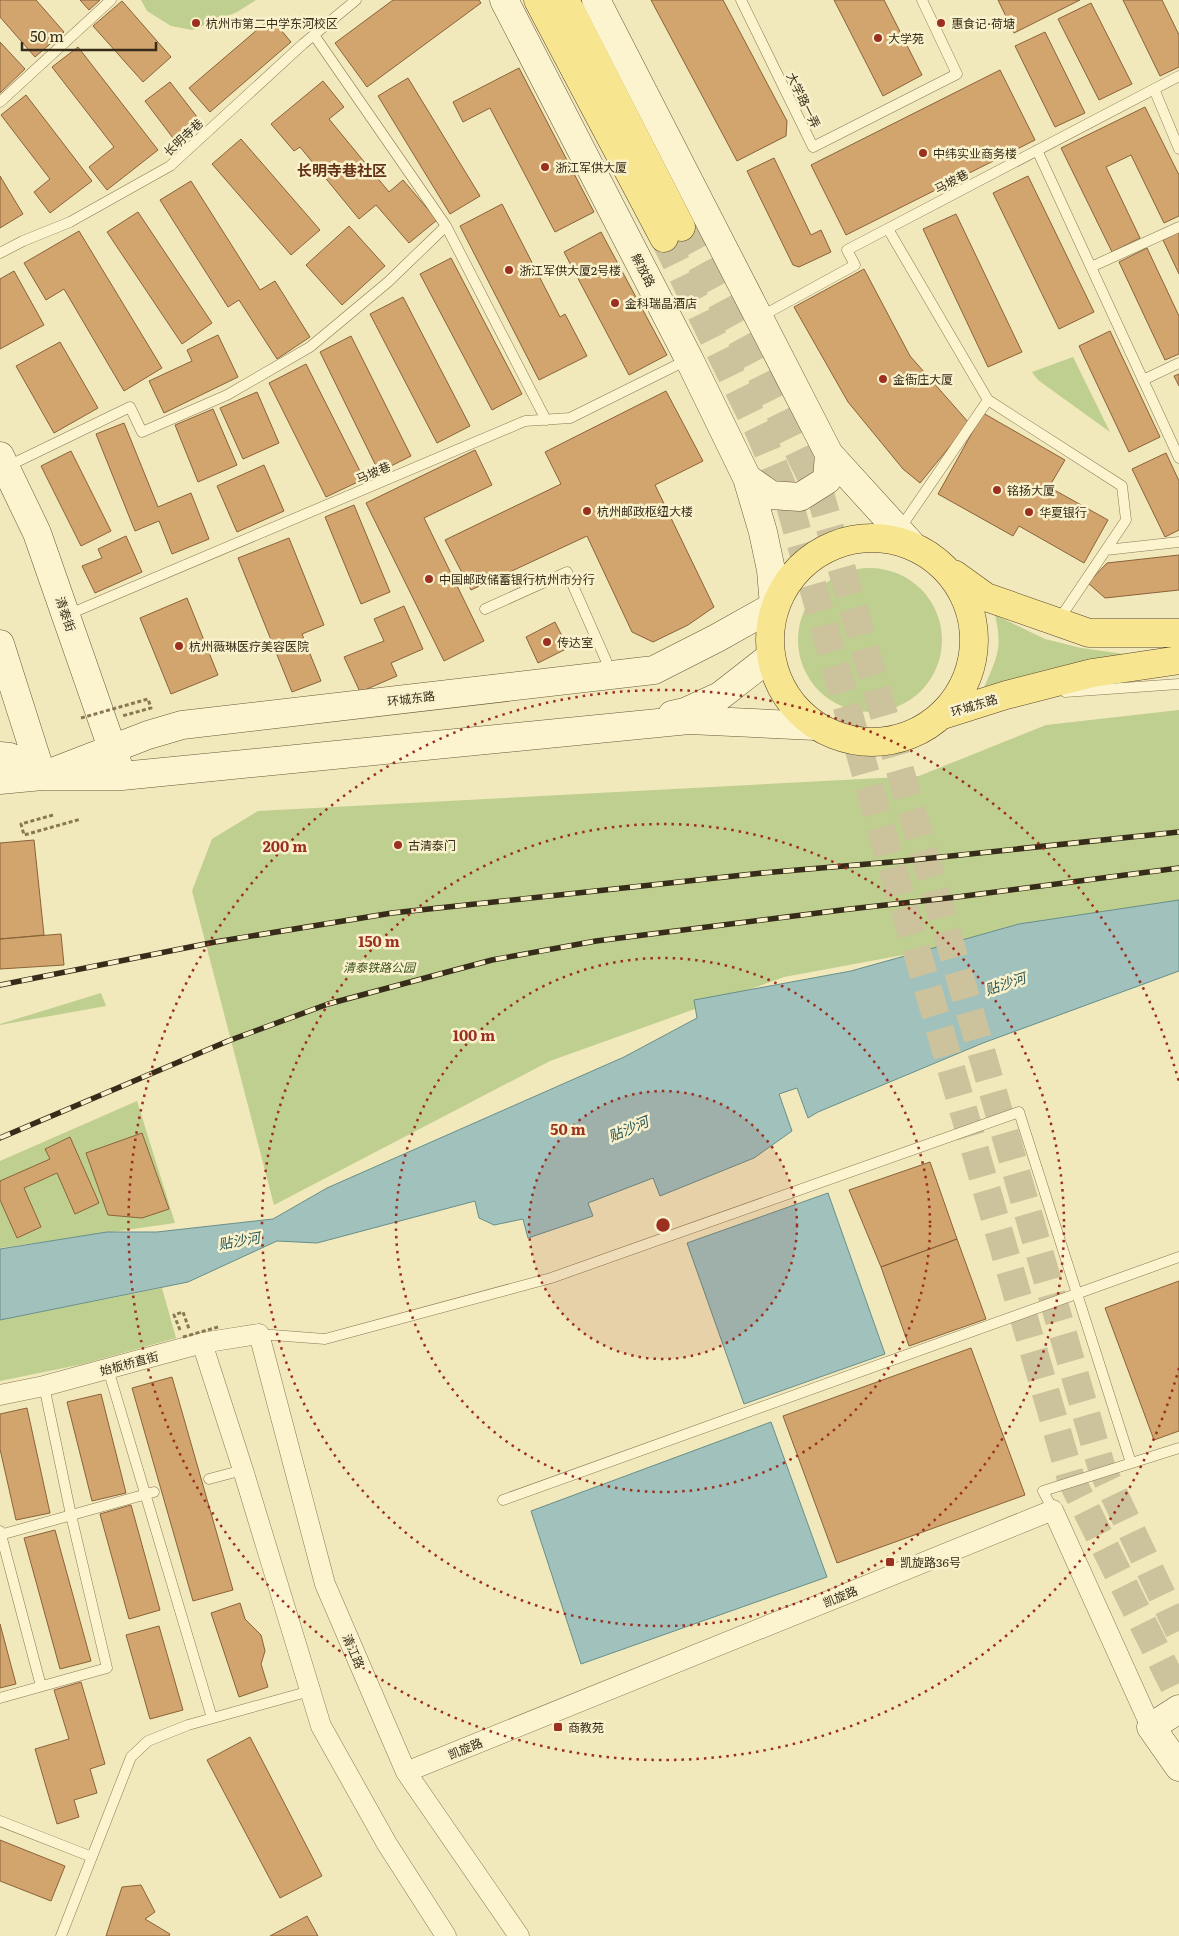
<svg xmlns="http://www.w3.org/2000/svg" width="1179" height="1936" font-family="Literata,'Noto Sans SC',serif">
	<style>
		.green { fill: #bfcf8f }
		.water { fill: #a0c1bc; stroke: #678f8a }
		.building { fill: #d2a56e; stroke: #8a6338 }
		.lines { fill: none; stroke-linecap: round; stroke-linejoin: round }
		.primary-tunnel { stroke: #ccc29b; stroke-width: 28; stroke-dasharray: 28 14; stroke-linecap: butt }
		.lane-casing { stroke: #897754; stroke-width: 11 }
		.street-casing { stroke: #897754; stroke-width: 21 }
		.secondary-casing { stroke: #6a5838; stroke-width: 29 }
		.primary-casing { stroke: #564429; stroke-width: 29 }
		.path { stroke: #897754; stroke-width: 3; stroke-dasharray: 4 2.5; stroke-linecap: butt }
		.lane { stroke: #fbf4cf; stroke-width: 10 }
		.street { stroke: #fbf4cf; stroke-width: 20 }
		.secondary { stroke: #fbf4cf; stroke-width: 28 }
		.primary { stroke: #f8e58f; stroke-width: 28 }
		.rail-casing { stroke: #372c1a; stroke-width: 5.5 }
		.rail { stroke: #f8f1cb; stroke-width: 4; stroke-dasharray: 11; stroke-linecap: butt }
		.path-bridge { stroke: #897754; stroke-width: 3; stroke-dasharray: 4 2.5; stroke-linecap: butt }
		.ring { fill: none; stroke: #9c3020; stroke-width: 2.5; stroke-dasharray: 2.5 5 }
		.poi-dot { fill: #9c3020; stroke: #f8f1cb; stroke-width: 2 }
		.labels { text-anchor: middle; dominant-baseline: central; stroke-width: 5; stroke-linejoin: round; paint-order: stroke }
		.poi-label { font-size: 12px; fill: #372c1a; stroke: #f8f1cb; text-anchor: start }
		.street-label { font-size: 12px; fill: #372c1a; stroke: #f8f1cb }
		.park-label { font-size: 12px; font-style: italic; fill: #40551f; stroke: #f8f1cb }
		.water-label { font-size: 14px; font-style: italic; fill: #285558; stroke: #f8f1cb }
		.quarter-label { font-size: 15px; font-weight: bold; fill: #663217; stroke: #f8f1cb }
		.centre { fill: #9c3020; stroke: #f8f1cb; stroke-width: 2.5 }
		.ring-label { font-size: 15px; text-anchor: middle; font-weight: bold; fill: #9c3020; stroke: #f8f1cb; stroke-width: 5; stroke-linejoin: round; paint-order: stroke }
	</style>
	<rect width="100%" height="100%" fill="#f1e8bb"/>
	<!-- green -->
	<path class="green" d="M141 0H256L237 12 192 30 171 26 147 11Z
		M1073 357 1110 432 1038 380 1032 372Z
		M798 640a72 72 0 1 1 144 0a72 72 0 1 1-144 0Z
		M995 615 1045 639 1081 648 1131 655 1045 670 984 688C997 657 1003 649 995 615Z
		M1179 710V904L784 977 550 1061 274 1205 192 891 212 839 258 811 919 776 1046 725Z
		M101 993 106 1006 0 1025V1024Z
		M137 1101 175 1223 0 1248V1161Z
		M162 1288 176 1338 83 1364 0 1381V1320Z"/>
	<!-- water -->
	<path class="water" d="M1179 900V971L983 1043 818 1112 808 1118 797 1088 779 1094 792 1131 754 1158 660 1196 653 1178 588 1203 593 1216 528 1238 523 1219 494 1225 479 1218 475 1201 317 1243 277 1241 188 1282 0 1320V1249L107 1232H157L273 1219 327 1188 624 1057 697 1018 694 1000 851 971 1019 924Z
		M828 1193 885 1354 744 1404 687 1243Z
		M771 1422 827 1577 581 1664 531 1511Z"/>
	<!-- building -->
	<path class="building" d="M0 0H36L64 32 35 57 0 17Z
		M80 0H100L89 10Z
		M393 0H479L481 3 367 87 335 43Z
		M651 0H723L787 121 786 136 737 161Z
		M834 0H884L922 75 883 96Z
		M998 0H1080L1014 33Z
		M1123 0H1162L1179 35V67L1160 76Z
		M122 1 171 57 143 82 93 26Z
		M1091 3 1132 84 1099 100 1058 19Z
		M271 18 291 42 210 112 189 88Z
		M1045 32 1085 113 1055 127 1015 46Z
		M0 42 25 69 0 93Z
		M78 47 158 150 107 190 89 167 114 147 52 67Z
		M519 68 594 212 555 232 490 108 463 122 453 102Z
		M1000 70 1035 140 846 235 811 165Z
		M408 78 480 196 450 214 378 96Z
		M323 81 344 107 329 119 389 192 403 180 437 220 409 243 376 205 359 219 300 147 294 151 271 124Z
		M170 82 201 122 176 142 145 101Z
		M26 95 92 181 50 213 34 192 50 179 1 115Z
		M1145 107 1179 175V216L1164 223 1131 155 1106 167 1140 238 1112 252 1061 148Z
		M241 139 320 230 291 255 212 164Z
		M774 158 811 235 821 230 831 252 799 267 793 265 747 171Z
		M0 176 23 214 0 228Z
		M1028 176 1094 312 1059 329 993 193Z
		M191 181 260 290 275 281 310 337 277 359 239 300 228 307 160 200Z
		M502 204 560 317 565 314 587 356 539 380 460 226Z
		M138 212 212 323 182 344 107 232Z
		M956 214 1022 352 988 367 923 229Z
		M349 226 385 266 342 305 306 265Z
		M79 231 162 368 124 391 64 289 46 300 24 263Z
		M601 232 667 355 629 375 564 252Z
		M1179 232V274L1163 240Z
		M1147 248 1179 316V354L1165 360 1119 262Z
		M451 258 522 394 492 410 420 274Z
		M864 269 910 356 969 423 920 483 903 469 848 402 794 307Z
		M14 271 44 325 0 349V279Z
		M403 297 470 426 437 443 370 314Z
		M1110 331 1160 437 1129 452 1079 346Z
		M218 335 238 377 164 413 149 381 192 361 187 350Z
		M351 336 411 456 379 472 320 352Z
		M60 342 98 408 54 433 16 366Z
		M306 364 364 479 326 497 269 383Z
		M1179 374V386L1174 376Z
		M666 391 703 461 655 485 714 607 688 625 653 642 632 632 587 536 471 590 445 540 561 484 545 452Z
		M257 392 279 443 243 459 220 408Z
		M213 409 237 465 198 482 175 425Z
		M983 413 1065 460 1049 487 1108 520 1084 563 1019 526 1013 536 938 494Z
		M124 423 158 507 191 493 209 539 172 554 159 521 135 531 96 434Z
		M475 450 492 485 424 518 484 641 444 661 366 503Z
		M71 451 111 531 81 546 41 466Z
		M1166 453 1179 481V530L1165 537 1132 469Z
		M264 465 284 511 237 532 217 486Z
		M354 505 390 592 361 604 325 517Z
		M126 536 142 572 95 593 82 566 102 558 98 549Z
		M289 538 324 625 302 634 321 681 292 692 238 558Z
		M1179 555V590L1105 598 1088 583 1107 563Z
		M187 598 218 675 171 694 140 618Z
		M404 606 423 649 391 663 397 676 360 692 344 657 384 641 374 619Z
		M555 622 568 648 538 663 526 637Z
		M34 840 44 935 0 939V843Z
		M61 934 64 965 0 969V939Z
		M142 1133 169 1209 142 1218 108 1215 86 1153Z
		M70 1137 99 1203 75 1214 57 1173 24 1188 41 1227 17 1238 0 1200V1181L50 1159 45 1149Z
		M930 1162 957 1239 881 1267 849 1190Z
		M957 1239 986 1319 909 1346 881 1267Z
		M1179 1281V1431L1154 1440 1105 1308Z
		M971 1348 1025 1495 837 1563 783 1416Z
		M172 1377 233 1590 193 1601 132 1388Z
		M101 1394 126 1493 92 1501 67 1402Z
		M27 1408 50 1513 16 1520 0 1449V1414Z
		M131 1505 160 1610 129 1619 100 1514Z
		M55 1530 91 1661 60 1669 24 1538Z
		M240 1603 245 1619 261 1635 265 1651 261 1664 268 1687 239 1697 211 1613Z
		M0 1624 16 1684 0 1688Z
		M159 1626 183 1710 150 1719 126 1635Z
		M81 1682 105 1764 90 1769 97 1793 74 1800 79 1817 57 1824 35 1749 69 1739 54 1690Z
		M250 1737 322 1876 280 1898 207 1760Z
		M0 1840 65 1866 51 1901 0 1881Z
		M141 1885 155 1912 145 1919 170 1934 169 1936H106L122 1887Z
		M307 1916 318 1936H270Z"/>
	<g class="lines">
		<!-- primary-tunnel -->
		<path class="primary-tunnel" d="M681 227 759 371 821 497 1102 1469 1179 1631
			M664 238 759 431 789 502 887 849 1071 1479 1179 1696"/>
		<!-- lane casing -->
		<g class="lane-casing">
			<path id="lane" d="M741 0 813 147 957 74 922 0
				M314 35 446 226 546 420
				M1154 89 1179 149
				M0 102 111 0
				M1037 150 1179 458
				M888 229 988 400 1122 486 1126 520 1058 621
				M0 253 23 241 70 222 170 166 303 44 356 0
				M1091 267 1179 227
				M760 317 855 265 847 250 1179 76
				M1143 380 1179 363
				M6 467 130 407 142 432 227 395 310 347 388 282 446 226
				M899 530 988 400
				M1106 550 1179 542
				M485 609 567 572 612 674
				M67 615 525 421 570 418 687 360
				M1065 692 1179 684
				M259 1334 325 1339 551 1278 1019 1112 1131 1463
				M108 1369 212 1718
				M209 1479 243 1470
				M503 1500 1179 1257
				M1053 1510 1043 1491 1179 1448
				M0 1531 41 1686
				M0 1535 154 1492
				M0 1698 107 1668 71 1515 44 1386
				M0 1821 92 1857
				M61 1936 131 1757 148 1741 188 1725 310 1691"/>
		</g>
		<!-- street casing -->
		<g class="street-casing">
			<path id="street" d="M202 1343 243 1470 321 1726 387 1844 446 1936
				M0 1395 44 1386 202 1343 259 1334 325 1584 406 1772 519 1936
				M406 1772 1053 1510 1151 1727"/>
		</g>
		<!-- secondary casing -->
		<g class="secondary-casing">
			<path id="secondary" d="M596 0 829 454 911 544
				M0 456 37 533 118 765
				M747 478 771 495 800 497 827 480 829 454
				M0 644 42 776
				M672 715 685 712 720 696 770 657
				M0 756 10 757 42 776
				M42 776 148 735 182 725 654 670 717 638 774 606 771 570 763 532 747 478 689 359 504 0
				M0 780 42 776H122L689 720 815 726
				M1179 1709 1151 1727 1179 1767"/>
		</g>
		<!-- primary casing -->
		<g class="primary-casing">
			<path id="primary" d="M538 0 664 238
				M565 0 681 227
				M770 640a102 102 0 1 1 204 0a102 102 0 1 1-204 0Z
				M954 574 986 597 1089 633H1179
				M943 715 1006 695 1092 673 1179 660"/>
		</g>
		<!-- path -->
		<path class="path" d="M53 815 21 824 24 835 81 819
			M180 1330 174 1315 183 1312 189 1329"/>
		<!-- lane -->
		<use href="#lane" class="lane"/>
		<!-- street -->
		<use href="#street" class="street"/>
		<!-- secondary -->
		<use href="#secondary" class="secondary"/>
		<!-- primary -->
		<use href="#primary" class="primary"/>
		<!-- rail casing -->
		<g class="rail-casing">
			<path id="rail" d="M0 985 215 942 392 913 762 873 903 861 1179 832
				M0 1138 228 1041 328 1004 492 960 596 941 850 909 957 897 1179 868"/>
		</g>
		<!-- rail -->
		<use href="#rail" class="rail"/>
		<!-- path-bridge -->
		<path class="path-bridge" d="M81 718 148 699 151 708 122 716
			M183 1337 218 1327"/>
	</g>
	<!-- distance rings -->
	<circle cx="663" cy="1225" r="134" fill="#9c3020" fill-opacity=".12"/>
	<g class="ring">
		<circle cx="663" cy="1225" r="134"/>
		<circle cx="663" cy="1225" r="267"/>
		<circle cx="663" cy="1225" r="401"/>
		<path d="M1179 1368A535 535 0 1 1 1179 1082"/>
	</g>
	<!-- markers -->
	<g class="poi-dot">
		<circle cx="196" cy="23" r="5"/>
		<circle cx="941" cy="23" r="5"/>
		<circle cx="878" cy="38" r="5"/>
		<circle cx="923" cy="153" r="5"/>
		<circle cx="545" cy="167" r="5"/>
		<circle cx="509" cy="270" r="5"/>
		<circle cx="615" cy="303" r="5"/>
		<circle cx="883" cy="379" r="5"/>
		<circle cx="997" cy="490" r="5"/>
		<circle cx="587" cy="511" r="5"/>
		<circle cx="1029" cy="512" r="5"/>
		<circle cx="429" cy="579" r="5"/>
		<circle cx="547" cy="642" r="5"/>
		<circle cx="179" cy="646" r="5"/>
		<circle cx="398" cy="845" r="5"/>
		<rect x="885" y="1557" width="10" height="10" rx="2.5"/>
		<rect x="553" y="1722" width="10" height="10" rx="2.5"/>
	</g>
	<g class="labels">
		<!-- poi labels -->
		<g class="poi-label">
			<text x="206" y="23">杭州市第二中学东河校区</text>
			<text x="951" y="23">惠食记·荷塘</text>
			<text x="888" y="38">大学苑</text>
			<text x="933" y="153">中纬实业商务楼</text>
			<text x="555" y="167">浙江军供大厦</text>
			<text x="519" y="270">浙江军供大厦2号楼</text>
			<text x="625" y="303">金科瑞晶酒店</text>
			<text x="893" y="379">金衙庄大厦</text>
			<text x="1007" y="490">铭扬大厦</text>
			<text x="597" y="511">杭州邮政枢纽大楼</text>
			<text x="1039" y="512">华夏银行</text>
			<text x="439" y="579">中国邮政储蓄银行杭州市分行</text>
			<text x="557" y="642">传达室</text>
			<text x="189" y="646">杭州薇琳医疗美容医院</text>
			<text x="408" y="845">古清泰门</text>
			<text x="900" y="1562">凯旋路36号</text>
			<text x="568" y="1727">商教苑</text>
		</g>
		<!-- street labels -->
		<g class="street-label">
			<text transform="translate(804 100) rotate(64)">大学路一弄</text>
			<text transform="translate(183 137) rotate(-43)">长明寺巷</text>
			<text transform="translate(951 181) rotate(-28)">马坡巷</text>
			<text transform="translate(644 270) rotate(63)">解放路</text>
			<text transform="translate(373 472) rotate(-23)">马坡巷</text>
			<text transform="translate(66 614) rotate(71)">清泰街</text>
			<text transform="translate(411 698) rotate(-7)">环城东路</text>
			<text transform="translate(974 705) rotate(-17)">环城东路</text>
			<text transform="translate(129 1363) rotate(-15)">始板桥直街</text>
			<text transform="translate(840 1596) rotate(-22)">凯旋路</text>
			<text transform="translate(354 1651) rotate(67)">清江路</text>
			<text transform="translate(465 1748) rotate(-22)">凯旋路</text>
		</g>
		<!-- park labels -->
		<g class="park-label">
			<text x="379" y="967">清泰铁路公园</text>
		</g>
		<!-- water labels -->
		<g class="water-label">
			<text transform="translate(1005 983) rotate(-18)">贴沙河</text>
			<text transform="translate(628 1128) rotate(-23)">贴沙河</text>
			<text transform="translate(239 1240) rotate(-10)">贴沙河</text>
		</g>
		<!-- quarter labels -->
		<g class="quarter-label">
			<text x="342" y="169">长明寺巷社区</text>
		</g>
	</g>
	<circle cx="663" cy="1225" r="8" class="centre"/>
	<g class="ring-label">
		<text x="285" y="852">200 m</text>
		<text x="379" y="947">150 m</text>
		<text x="474" y="1041">100 m</text>
		<text x="568" y="1135">50 m</text>
	</g>
	<!-- scale -->
	<path d="M22 42v8h134v-8" fill="none" stroke="#372c1a" stroke-width="2.5"/>
	<text x="30" y="42" font-size="15" fill="#372c1a" stroke="#f8f1cb" stroke-width="4" paint-order="stroke">50 m</text>
</svg>
